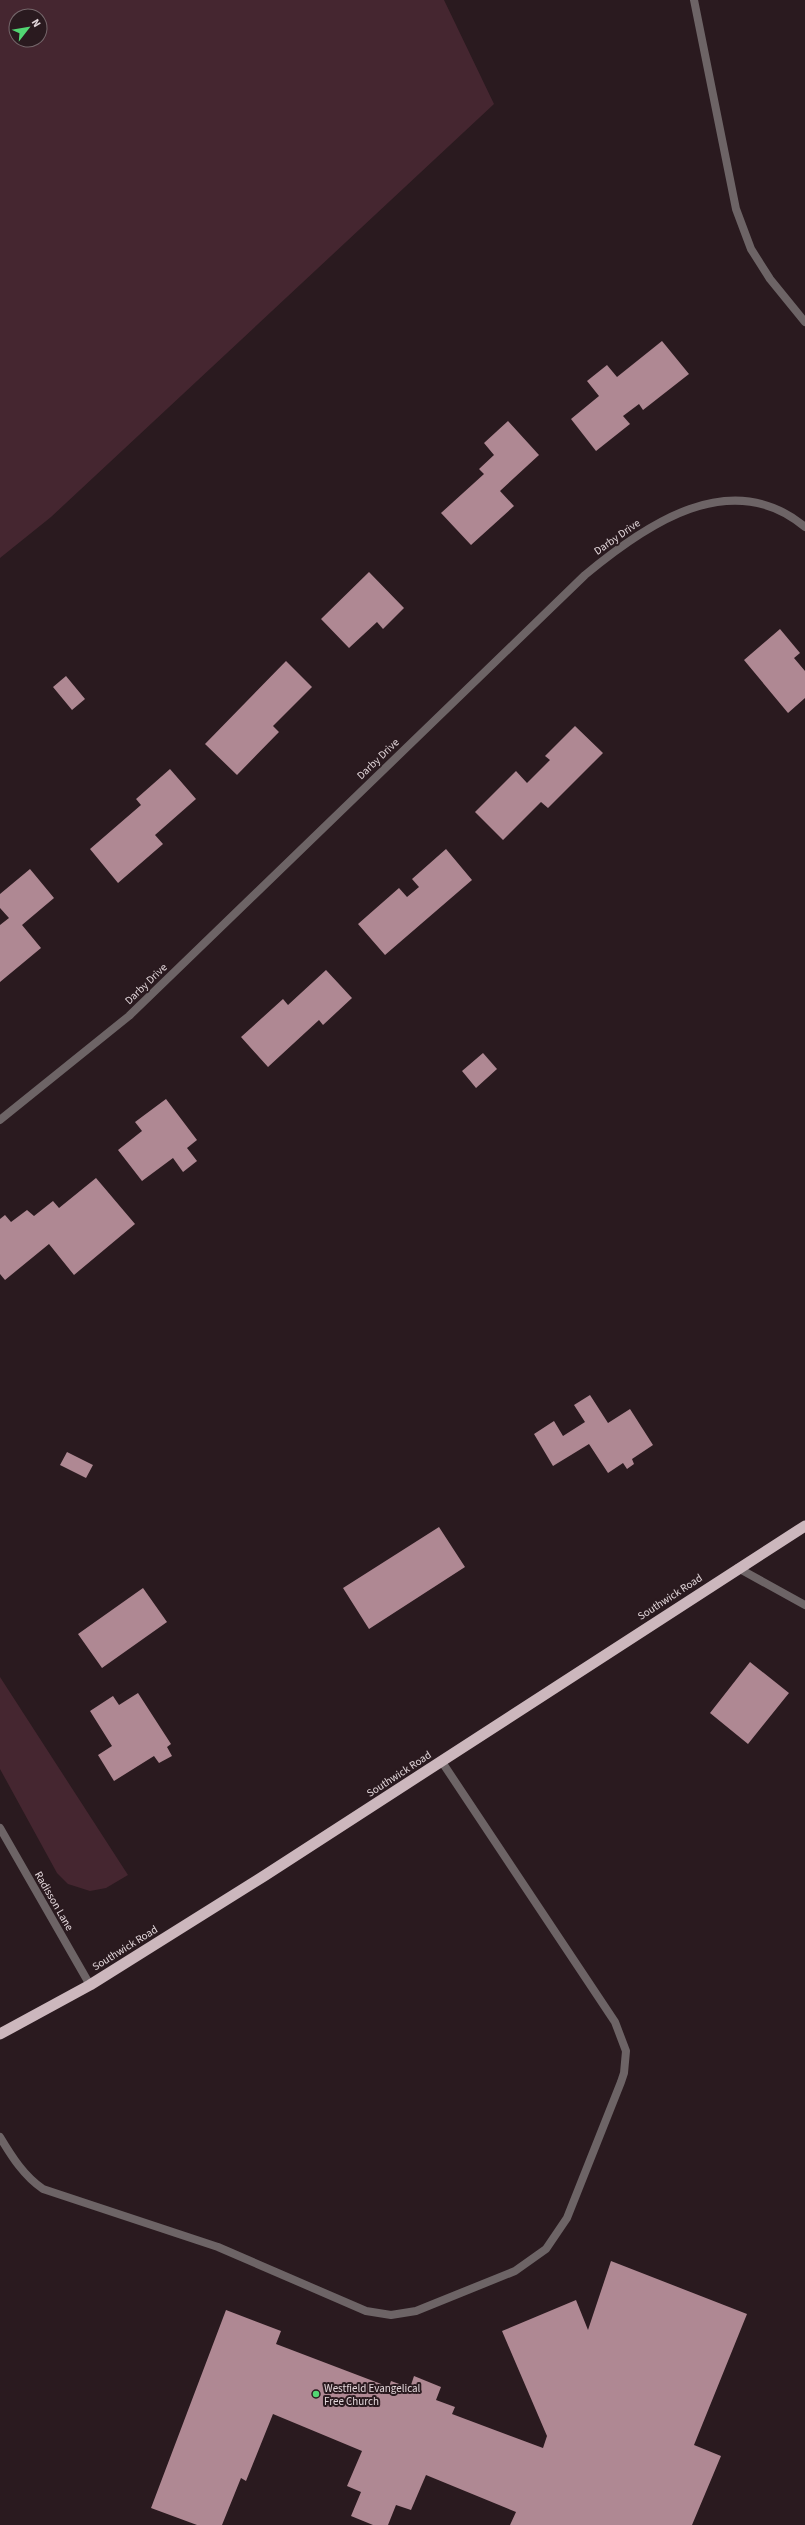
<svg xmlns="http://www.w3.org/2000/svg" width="805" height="2525" font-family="'Source Sans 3',sans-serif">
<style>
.green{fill:#452630;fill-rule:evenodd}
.building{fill:#af8893}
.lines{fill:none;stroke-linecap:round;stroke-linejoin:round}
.service{stroke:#6d6466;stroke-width:8}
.minor{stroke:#6d6466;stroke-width:8}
.trunk{stroke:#ccb7bd;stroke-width:11}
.poi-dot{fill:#52d673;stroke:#2a1a1f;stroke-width:1.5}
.labels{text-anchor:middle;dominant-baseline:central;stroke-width:4;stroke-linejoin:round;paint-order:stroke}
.street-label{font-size:11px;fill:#e3d7db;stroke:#2a1a1f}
.poi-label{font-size:11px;fill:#e3d7db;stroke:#2a1a1f;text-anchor:start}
</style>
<rect width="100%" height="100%" fill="#2a1a1f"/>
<!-- green -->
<path class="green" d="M0,0h444l50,104 -443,413 -51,41zM16,16h24v24h-24z
M0,1677l128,198 -22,13 -16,3 -22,-7 -11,-11 -57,-104z"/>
<!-- building -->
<path class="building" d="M662,341l27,33 -46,36 -4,-6 -16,12 7,8 -34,27 -25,-32 28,-23 -12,-15 20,-16 10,12z
M508,421l31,34 -39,36 14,15 -43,39 -30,-32 43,-39 -5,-5 15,-14 -10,-12z
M369,572l35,36 -21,21 -6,-7 -28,26 -28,-29z
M780,629l20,24 -6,5 11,13v27l-17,15 -44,-53z
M286,661l26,26 -39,39 6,6 -42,43 -32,-31z
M66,676l19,23 -13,11 -19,-23z
M575,726l28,27 -55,55 -7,-6 -38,38 -28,-28 41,-41 11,12 23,-23 -5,-4z
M170,769l26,30 -41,36 8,9 -45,39 -28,-34 51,-44 -5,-6z
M446,849l26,31 -87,75 -27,-31 41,-36 8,9 12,-10 -7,-8z
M30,869l24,29 -32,27 19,23 -41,34v-57l9,-7 -9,-10v-14z
M326,970l26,28 -29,27 -4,-5 -51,47 -27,-30 42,-38 5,6z
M483,1053l14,16 -21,19 -14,-17z
M166,1099l31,41 -10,8 10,13 -14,11 -10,-14 -31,23 -24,-31 24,-19 -7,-9z
M96,1178l39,46 -61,51 -25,-31 -44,36 -5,-6v-55l5,-4 6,7 16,-12 7,6 19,-15 6,7z
M590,1395l18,28 22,-14 23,36 -21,14 2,5 -7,5 -4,-6 -15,10 -19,-29 -36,22 -19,-32 20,-13 9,15 22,-14 -11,-17z
M67,1452l26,13 -7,13 -26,-13z
M439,1527l26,40 -96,62 -26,-41z
M143,1588l24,34 -65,46 -24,-34z
M750,1662l39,31 -41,51 -38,-31z
M138,1693l33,51 -4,3 5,9 -13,7 -5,-7 -40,25 -16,-26 14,-9 -22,-35 23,-15 6,9z
M611,2261l136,53 -53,131 27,11 -29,69h-182l6,-13 -90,-37 -15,35 -15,-5 -8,20h-15l-22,-9 10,-24 -14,-6 15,-35 -89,-37 -27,67 -5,-3 -19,47h-25l-46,-17 75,-198 55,21 -5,13 113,43 2,-6 19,7 4,-12 27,11 -5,13 19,7 -3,7 91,34 4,-12 -45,-105 74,-31 12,30z"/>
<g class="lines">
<!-- service -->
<path class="service" d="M694,0l42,209 15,40 19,30 35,43
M0,2137c12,20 24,39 43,52l175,58 148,64 25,4 25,-4 99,-40 31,-22 21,-31 54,-136 3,-9 2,-22 -11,-29 -173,-260"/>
<!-- minor -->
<path class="minor" d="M0,1120l129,-104 456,-441c60,-50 146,-110 220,-48
M738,1568l67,37
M0,1828l90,157"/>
<!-- trunk -->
<path class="trunk" d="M0,2034l90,-49 174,-109 541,-350"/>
</g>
<!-- markers -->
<circle class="poi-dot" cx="316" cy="2394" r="4"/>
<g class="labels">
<!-- street labels -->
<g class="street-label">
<text transform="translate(617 537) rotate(-35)">Darby Drive</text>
<text transform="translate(378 759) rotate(-44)">Darby Drive</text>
<text transform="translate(146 984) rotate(-44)">Darby Drive</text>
<text transform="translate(670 1597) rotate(-33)">Southwick Road</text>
<text transform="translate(399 1774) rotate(-33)">Southwick Road</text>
<text transform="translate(54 1901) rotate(60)">Radisson Lane</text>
<text transform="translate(125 1948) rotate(-32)">Southwick Road</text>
</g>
<!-- poi labels -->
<g class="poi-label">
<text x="324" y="2388">Westfield Evangelical<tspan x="324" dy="13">Free Church</tspan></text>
</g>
</g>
<!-- north arrow -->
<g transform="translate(28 28) rotate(59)"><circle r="19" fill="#2a1a1f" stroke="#74666a"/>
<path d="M0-3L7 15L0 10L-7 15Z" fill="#52d673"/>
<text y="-6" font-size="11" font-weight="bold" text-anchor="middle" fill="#e3d7db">N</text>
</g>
</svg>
